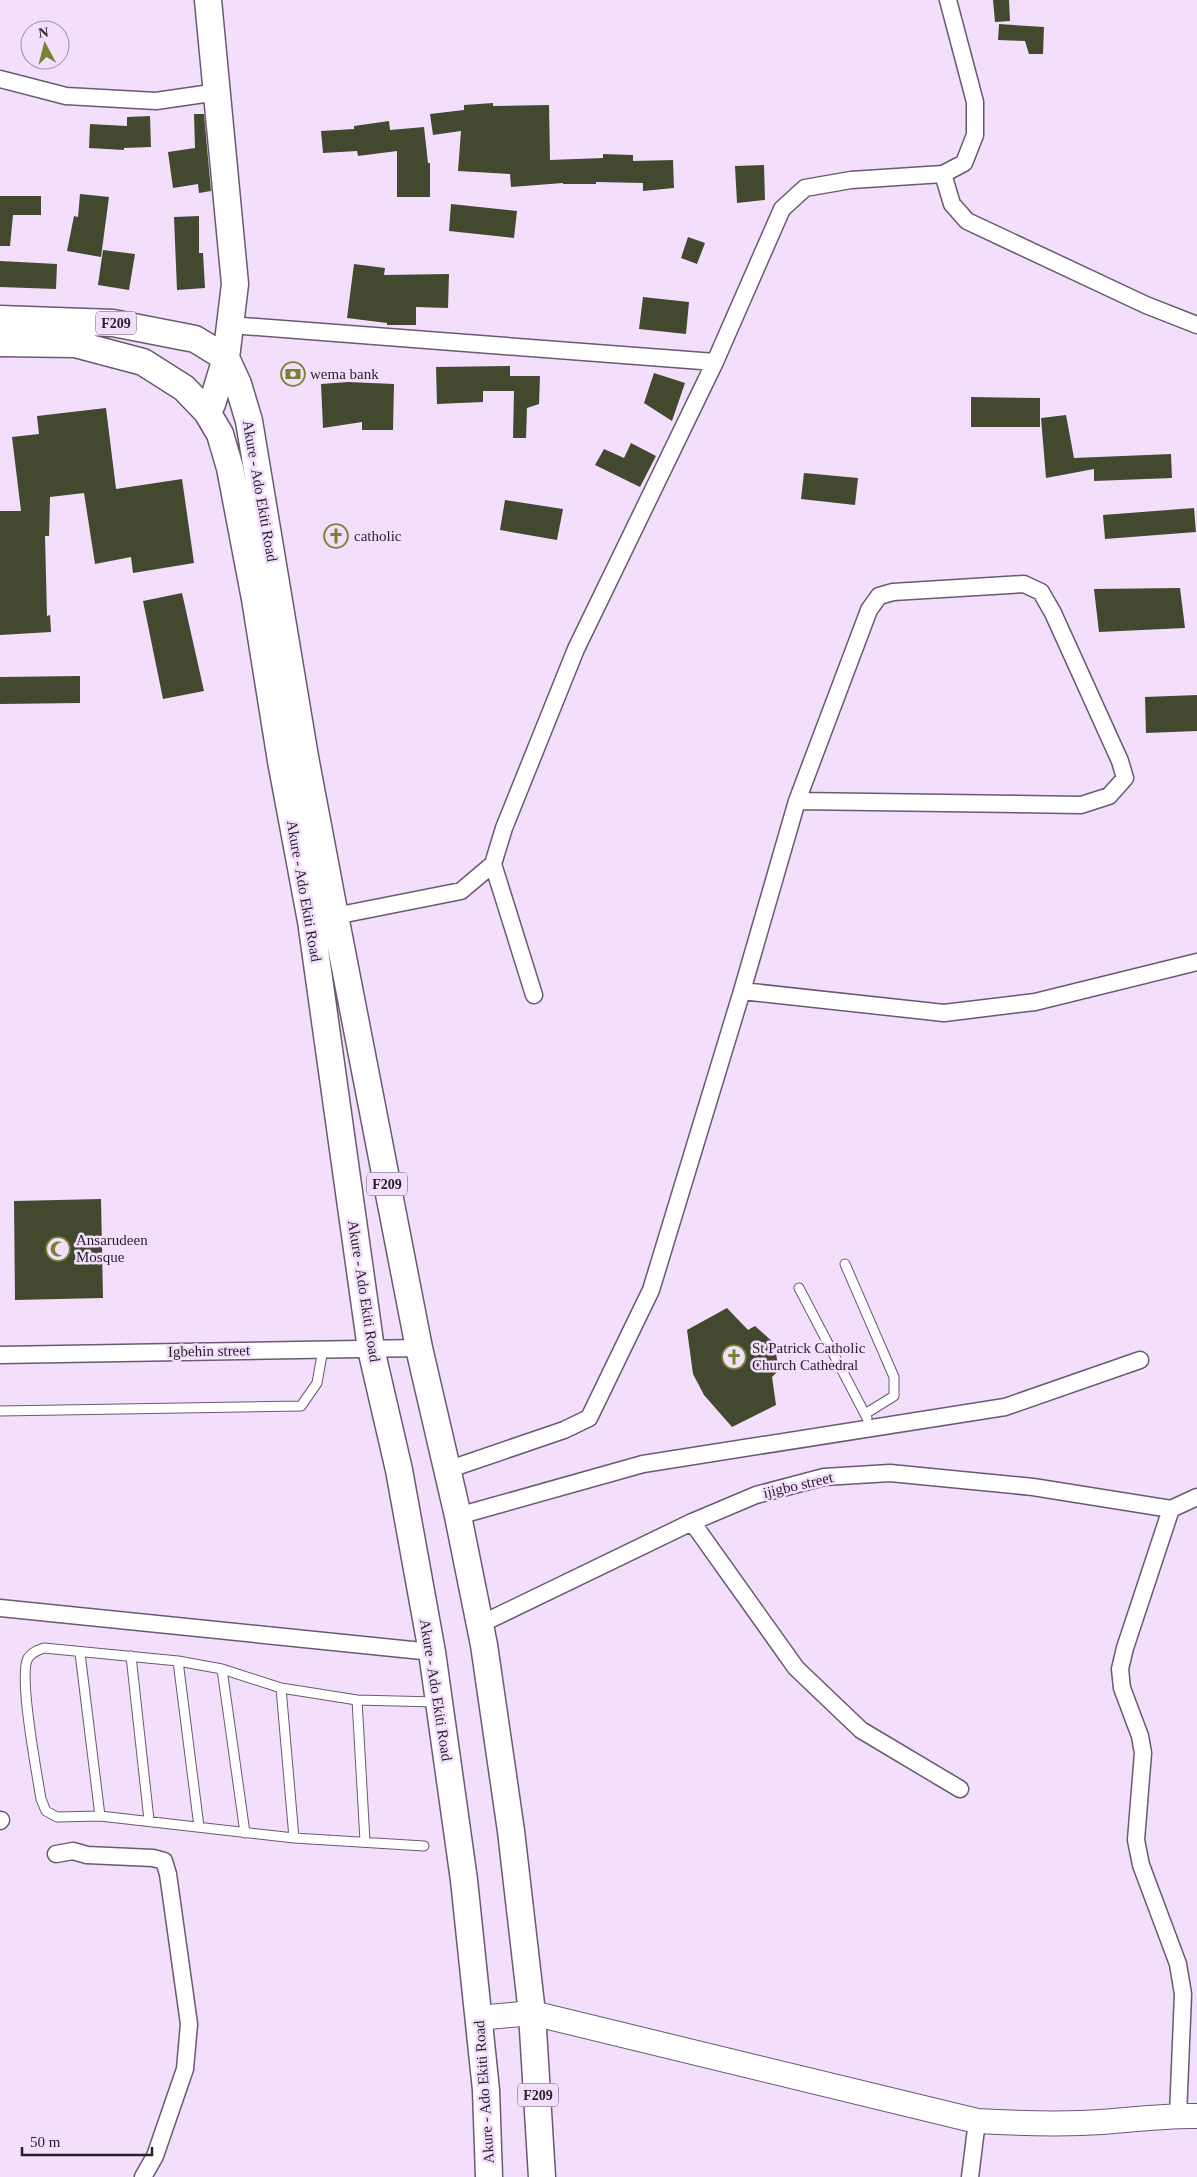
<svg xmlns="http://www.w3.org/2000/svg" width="1197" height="2177" font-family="Georgia,serif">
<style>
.building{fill:#43492e}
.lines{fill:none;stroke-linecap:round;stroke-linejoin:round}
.service-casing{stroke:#6a5971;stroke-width:11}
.minor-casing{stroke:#6a5971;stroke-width:19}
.secondary-casing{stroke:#6a5971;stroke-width:26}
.primary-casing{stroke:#6a5971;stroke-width:29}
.service{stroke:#fff;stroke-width:9}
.minor{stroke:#fff;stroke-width:16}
.secondary{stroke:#fff;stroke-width:24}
.primary{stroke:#fff;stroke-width:26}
.labels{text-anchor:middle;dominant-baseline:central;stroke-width:5;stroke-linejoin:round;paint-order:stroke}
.shield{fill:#f3dffc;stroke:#645968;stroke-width:1}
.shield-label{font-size:14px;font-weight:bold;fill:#261f29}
.poi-label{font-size:15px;fill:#261f29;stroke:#f3dffc;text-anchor:start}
.street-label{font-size:15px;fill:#261f29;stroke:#f3dffc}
</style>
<rect width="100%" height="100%" fill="#f3dffc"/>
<!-- building -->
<path class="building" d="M993,0h16l1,21 -15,1z
M999,24l45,3 -1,27h-14l-4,-13 -27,-1z
M493,103v3l56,-1 1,55 53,-2v-4l30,1v6l40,-1 1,28 -31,3v-8l-47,-1v2h-33v-1l-52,4 -1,-13 -52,-3 3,-40 -28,4 -3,-21 34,-4v-5z
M194,114h10l7,77 -12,2 -1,-9 -25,4 -5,-36 27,-4z
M150,116l1,31 -27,1v2l-35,-2 1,-24 37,2v-9z
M389,121l1,9 34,-3 4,36h2v34h-33v-46l-39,5 -1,-5 -34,2 -2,-22 33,-2v-3z
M764,165l1,35 -28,3 -2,-37z
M80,194l29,3 -8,60 -34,-6 7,-35 4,1z
M0,196h41v19h-28l-3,31h-10z
M451,204l66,7 -3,27 -65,-7z
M199,216v37h4l2,35 -28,2 -3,-73z
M688,237l17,6 -8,21 -16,-6z
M103,250l32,4 -6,36 -31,-5z
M0,261l57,3 -1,25 -56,-2z
M354,264l31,4 -1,7 65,-1 -1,34 -32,-1v18h-29v-2l-40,-5z
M643,297l46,5 -3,32 -47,-5z
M510,366v10h30l-1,28 -12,4 -1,30h-13l1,-47h-31v11l-46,2 -1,-37z
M654,373l31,10 -13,38 -28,-18z
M348,382l46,2 -1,46h-31v-8l-39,6 -2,-44z
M971,397l69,1v29h-69z
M106,408l10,81 66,-10 12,84 -61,10 -2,-16 -36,7 -11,-71 -34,4 -1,39h-4l2,80 3,-1 1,17 -51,3v-124h21l-9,-74 27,-3 -2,-18z
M1066,415l8,43 97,-4 1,24 -78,3v-12l-48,9 -5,-60z
M631,443l25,13 -16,31 -45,-22 9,-16 20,9z
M804,473l54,5 -3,27 -54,-6z
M505,500l58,9 -6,31 -57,-10z
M1194,508l2,24 -91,7 -2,-24z
M1180,588l5,40 -86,4 -5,-43z
M182,593l22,98 -41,8 -20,-98z
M80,676v27l-80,1v-27z
M1197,695v36l-51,2 -1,-36z
M101,1199l2,99 -88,2 -1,-99z
M727,1308l21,22 7,-4 19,17 5,27 -7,7 4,28 -44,22 -28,-32 -11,-21 -6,-44z"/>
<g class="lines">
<!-- service casing -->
<g class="service-casing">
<path id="service" d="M845,1264l49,113v19l-29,18
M799,1288l68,130
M0,1411l301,-5 16,-23 6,-34
M80,1653l20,163
M131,1656l18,164
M178,1661l21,166
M222,1669l23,164
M281,1688l13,150
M357,1700l8,141
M424,1846l-130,-8 -194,-22 -43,1 -11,-6 -5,-12c-4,-25 -23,-124 -13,-141 4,-6 10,-8 16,-10l134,13 44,8 59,19 76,12 79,2"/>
</g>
<!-- minor casing -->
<g class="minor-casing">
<path id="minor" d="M0,79l66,17 90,5 62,-9
M943,174l9,30 15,17 179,84 51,20
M230,325l485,37 67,-153 23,-21 46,-8 92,-6 21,-11 11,-28v-33l-27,-102
M493,864l41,131
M335,916l126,-25 32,-27 11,-36 72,-179 139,-287
M742,991l202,22 91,-11 162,-40
M0,1355l419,-7
M447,1470l117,-40 25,-12 62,-128 91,-299 55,-190 72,-191 10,-14 14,-4 131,-8 17,8 12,21 67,148 5,17 -16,18 -28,9 -284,-4
M458,1516l185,-52 362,-57 135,-47
M692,1522l104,146 65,62 99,59
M0,1608l432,44
M481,1624l211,-102 64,-27 68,-18 66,-4 143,14 138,22
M0,1821l1,-1
M56,1854l17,-3 14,4 66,3 11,3 4,13 21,150 -4,45 -30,87 -12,21
M1178,2116l5,-122 -5,-30 -37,-99 -5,-25 7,-87 -3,-17 -18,-48 -2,-19 5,-21 46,-139 26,-12
M970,2177l7,-56"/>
</g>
<!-- secondary casing -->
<g class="secondary-casing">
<path id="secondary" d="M478,2018l54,-5 445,108c35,2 70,3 105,2 38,-1 76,-8 115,-7"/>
</g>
<!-- primary casing -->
<g class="primary-casing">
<path id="primary" d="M0,319l113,4 82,16 31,19
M0,343l75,1 68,18 41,26 23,24 13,22 10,34 25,131 26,162 30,160 60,428 28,121 33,182 32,228 22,210 3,87
M226,358l12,26 11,37 56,336 30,159 84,432 39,168 26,129 27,186 21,182 10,164
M207,412l5,-8 14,-46 9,-74 -27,-284"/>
</g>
<!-- service -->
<use href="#service" class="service"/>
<!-- minor -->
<use href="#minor" class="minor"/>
<!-- secondary -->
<use href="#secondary" class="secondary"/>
<!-- primary -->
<use href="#primary" class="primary"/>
</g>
<!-- icons -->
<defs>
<g id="bank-ring" transform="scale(1.25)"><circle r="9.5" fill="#f3dffc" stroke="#768432" stroke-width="1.5"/><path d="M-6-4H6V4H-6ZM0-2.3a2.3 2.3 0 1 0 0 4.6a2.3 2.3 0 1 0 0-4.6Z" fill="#768432"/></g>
<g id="church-ring" transform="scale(1.25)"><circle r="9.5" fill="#f3dffc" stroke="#768432" stroke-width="1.5"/><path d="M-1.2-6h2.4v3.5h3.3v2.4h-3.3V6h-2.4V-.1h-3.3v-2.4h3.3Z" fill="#768432"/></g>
<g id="mosque-ring" transform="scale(1.25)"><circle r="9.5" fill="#f3dffc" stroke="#768432" stroke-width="1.5"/><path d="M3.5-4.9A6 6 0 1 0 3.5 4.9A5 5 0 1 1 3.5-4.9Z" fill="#768432"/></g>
</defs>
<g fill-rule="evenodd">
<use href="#bank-ring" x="293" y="374"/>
<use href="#church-ring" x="336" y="536"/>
<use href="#mosque-ring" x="58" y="1249"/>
<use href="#church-ring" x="734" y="1357"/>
</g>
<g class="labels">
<!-- shield labels -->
<g class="shield">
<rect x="96" y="311.5" width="40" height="23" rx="4"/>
<rect x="367" y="1172.5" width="40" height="23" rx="4"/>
<rect x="518" y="2083.5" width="40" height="23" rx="4"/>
</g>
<g class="shield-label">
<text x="116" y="323">F209</text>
<text x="387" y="1184">F209</text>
<text x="538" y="2095">F209</text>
</g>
<!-- poi labels -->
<g class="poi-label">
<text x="310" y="374">wema bank</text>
<text x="354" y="536">catholic</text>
<text x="76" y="1240">Ansarudeen<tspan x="76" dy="17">Mosque</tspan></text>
<text x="752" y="1348">St Patrick Catholic<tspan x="752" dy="17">Church Cathedral</tspan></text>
</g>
<!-- street labels -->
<g class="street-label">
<text transform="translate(260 491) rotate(80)">Akure - Ado Ekiti Road</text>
<text transform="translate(304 891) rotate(80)">Akure - Ado Ekiti Road</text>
<text transform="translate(364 1291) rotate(81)">Akure - Ado Ekiti Road</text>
<text transform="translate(209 1351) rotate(-1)">Igbehin street</text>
<text transform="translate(798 1485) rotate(-13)">ijigbo street</text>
<text transform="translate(436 1690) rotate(81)">Akure - Ado Ekiti Road</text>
<text transform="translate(484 2092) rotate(-94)">Akure - Ado Ekiti Road</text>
</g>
</g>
<!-- north arrow -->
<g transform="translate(45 45) rotate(353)"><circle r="24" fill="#f3dffc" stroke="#a192a8"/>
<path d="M0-4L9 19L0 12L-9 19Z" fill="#768432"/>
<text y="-8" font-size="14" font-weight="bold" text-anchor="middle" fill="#261f29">N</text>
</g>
<!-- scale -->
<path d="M22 2147v8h130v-8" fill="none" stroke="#261f29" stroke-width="2.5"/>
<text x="30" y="2147" font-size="15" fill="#261f29" stroke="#f3dffc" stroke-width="4" paint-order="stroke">50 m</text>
</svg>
